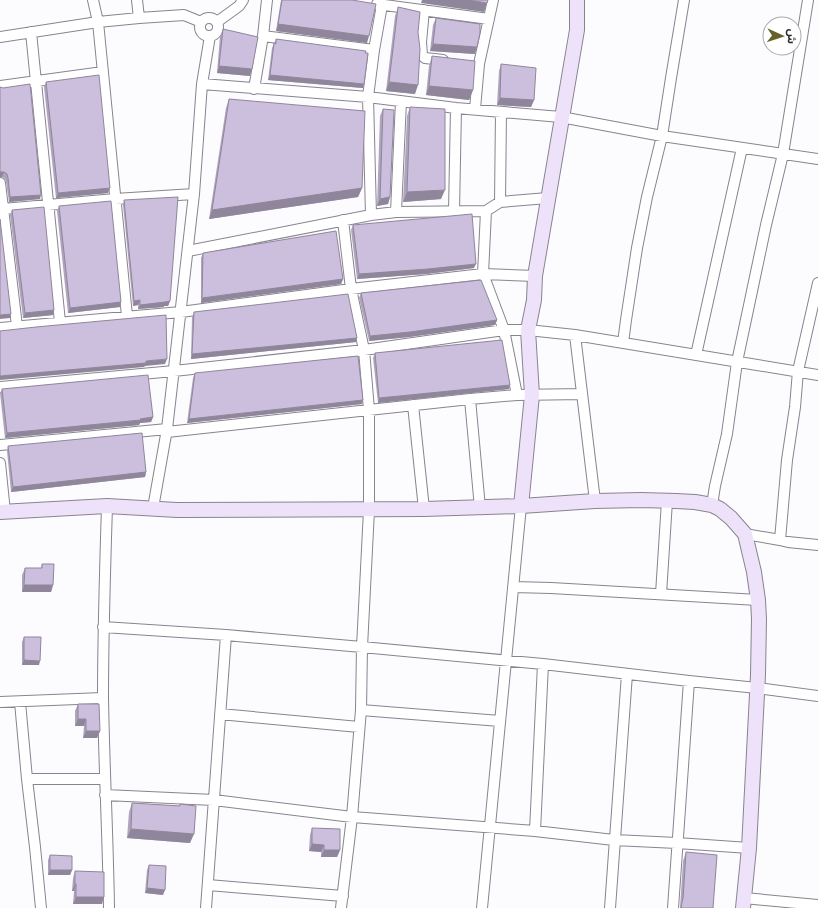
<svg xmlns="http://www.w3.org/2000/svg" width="818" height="908" font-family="'Noto Sans','Noto Sans Arabic',sans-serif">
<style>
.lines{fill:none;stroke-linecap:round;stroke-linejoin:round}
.street-casing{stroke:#88848e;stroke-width:12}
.secondary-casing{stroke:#88848e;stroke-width:16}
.street{stroke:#fff;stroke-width:10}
.secondary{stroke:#ede2fa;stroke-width:14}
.wall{fill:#afa4be}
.shaded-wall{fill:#8f869b}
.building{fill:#ccbfdd;stroke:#8f869b}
</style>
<rect width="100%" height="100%" fill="#fcfbfd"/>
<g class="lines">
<!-- street casing -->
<g class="street-casing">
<path id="street" d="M93,0l5,22 29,294
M137,0l2,18
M267,0l-4,36 111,14
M377,4l112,15
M424,10l-3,32 1,13 3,3 18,2
M200 27a9 9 0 1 1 18 0a9 9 0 1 1-18 0Z
M217,22l22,-16 4,-6
M31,32l29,290
M0,37l98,-15 41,-4 45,-3 17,7
M202,84l166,13 88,11 105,9 101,19 156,23
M0,86l103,-14
M254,89l9,-53
M475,109l4,-45 14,-64
M0,183l17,143
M500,202l1,-90
M3,209l112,-10 79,-5
M454,211l2,-103
M486,211l-3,63 21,56 13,65
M396,212l5,-111
M371,215l-3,-118 6,-47 8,-45
M188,251l183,-36 25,-3 90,-1 14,-9 48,-4
M0,328l181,-16 170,-23 132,-15 52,2
M575,335l20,166
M623,343l3,-23 11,-72 10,-51 15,-61 9,-58 13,-78
M696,355l46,-207
M0,387l174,-16 190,-21 140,-20h24l47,5 243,40
M470,399l10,109
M413,405l11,104
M167,432l303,-33 47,-4 65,-1
M0,445l167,-16
M0,463l5,49
M712,505l3,-19 12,-52 10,-72 29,-137 17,-71 25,-154
M107,506c-2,63 -4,127 -4,190 1,71 5,141 6,212
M153,508l14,-79 27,-235 8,-110 8,-48
M745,534l35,6 8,2 30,3
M780,540l7,-80 8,-53 3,-36 20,-88
M513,587l38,1 207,12
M661,594l6,-93
M103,627l123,8 136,12 181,17 146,17 68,7 61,8
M0,702l103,-4
M20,702l7,77 8,68 6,61
M361,710l139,11
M220,714l139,13
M27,779h78
M105,795l109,5 138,17 183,14 79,9 63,3 72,5
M535,831l8,-167
M208,885l135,11
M744,898l74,7
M206,908l20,-273
M341,908l11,-91 9,-107 1,-63 7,-137v-100l-5,-60 -13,-61 -8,-69
M482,908l39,-402
M610,908l17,-234
M673,908l16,-227"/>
</g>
<!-- secondary casing -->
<g class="secondary-casing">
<path id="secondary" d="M521,506l11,-111 -4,-65 6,-30 1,-24 42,-246v-30
M0,512l107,-6 70,4 247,-1 97,-3 74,-5 46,-1 35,1 19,1 17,3 8,4 11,9 14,16 9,38 4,28 1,19 -1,56 -9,173 -6,60"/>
</g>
<!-- street -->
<use href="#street" class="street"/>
<!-- secondary -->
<use href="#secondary" class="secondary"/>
</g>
<!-- wall -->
<path class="wall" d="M281,0h71l15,43 -91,-12z
M398,7l20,25 -3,62 -29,-3 9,-75z
M436,18l39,36 -45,-3 3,-26z
M223,29l27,47 -33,-3 3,-37z
M276,39l87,49 -95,-8 4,-32z
M432,56l41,34 -4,10 -43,-5 3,-29z
M501,64l33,36 -3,7 -34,-2 2,-34z
M46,82l62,111 -52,5 -12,-111z
M0,87l40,112 -31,3 -3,-20 -1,-3 -3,-2h-2z
M229,99l133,89 -4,9 -149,22 17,-111z
M410,107l31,92 -38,3 4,-86z
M383,109l7,88 -2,7 -11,2 3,-90z
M124,200l46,101 -2,5h-4v1l-26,2v-4l-5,1 -10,-101z
M59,206l62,96 -1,5 -52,6 -11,-102z
M12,210l41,105 -30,3 -13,-103z
M353,225l121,43 -48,6 -69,5 -6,-49z
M203,253l140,26 -2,5 -140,19v-45z
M361,293l136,27 -2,5 -86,12 -40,4 -10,-43z
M194,312l163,26 -1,4 -165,17 1,-42z
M375,353l134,36 -131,14 -5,-45z
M195,373l168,27 -1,4 -175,19 6,-45z
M2,389l151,28 -2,5 -11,1 -1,2 -134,13 -5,-45z
M8,446l138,26 -1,5 -134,15 -4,-41z
M42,564l11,21 -2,7h-29v-17l3,-7h16z
M24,637l15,28h-17v-23z
M78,704l22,27 -3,7h-14l1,-12h-9v-15z
M132,803l48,3v-2l10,39 -63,-5 2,-26z
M312,828l28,22 -3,7h-16v-5l-12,-1 1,-16z
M686,852l27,56h-33l3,-47z
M50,855l22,15 -2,5h-22v-15z
M149,865l14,30 -18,-2 2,-23z
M75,871l27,33h-29l1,-13h-2l1,-13z"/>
<!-- shaded-wall -->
<path class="shaded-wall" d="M422,0h46l19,3 -3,9 -63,-9z
M278,24l91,12 -2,7 -91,-12z
M433,44l44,3 -2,7 -45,-3z
M219,66l33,3 -2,7 -33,-3z
M270,75l94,9 -1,4 -95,-8z
M389,82l29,3 -3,9 -29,-3z
M429,86l44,4 -4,10 -43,-5z
M500,98l34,2 -3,7 -34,-2z
M0,172h4l-2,5h-2z
M110,188l-2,5 -52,5 2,-5z
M362,188l-4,9 -149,22 3,-9z
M445,190l-4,9 -38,3 4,-10z
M41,195l-1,4 -31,3 1,-5z
M390,197l-2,7 -11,2 3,-7z
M476,264l-2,4 -48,6 -69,5 2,-5z
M343,279l-2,5 -140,19 1,-5z
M140,300l-2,5 -5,1 1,-5z
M170,301l-2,5h-4v1l-26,2 2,-4z
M121,302l-1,5 -52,6 2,-5z
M54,310l-1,5 -30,3 2,-5z
M11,314l-1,4 -10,1v-4z
M497,320l-2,5 -86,12 -40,4 1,-5z
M357,338l-1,4 -165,17 1,-5z
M167,359l-2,5 -20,2 -1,1 -144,13v-4z
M510,385l-1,4 -131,14 1,-5z
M363,400l-1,4 -175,19 2,-4z
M153,417l-2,5 -11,1 -1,2 -134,13 2,-5z
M146,472l-1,5 -134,15 2,-5z
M24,585h29l-2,7h-29z
M24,660l16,1 -1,4h-17z
M78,719h8l-2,7h-9z
M86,731h14l-3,7h-14z
M131,829l63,5 -4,9 -63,-5z
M312,844l12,1 -3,7 -12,-1z
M324,850h16l-3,7h-16z
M50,870h22l-2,5h-22z
M75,884h1l-2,7h-2z
M147,888l18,2 -2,5 -18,-2z
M76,897h28l-2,7h-29z"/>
<!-- building -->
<path class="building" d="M282,0h70l24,4 -7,32 -91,-12z
M468,0h20l-1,3z
M398,7l22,5 -2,20 2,17 -2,36 -29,-3z
M436,18l44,6v9l-3,14 -44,-3z
M223,29l35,8 -6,32 -33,-3z
M276,39l90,12 -1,2h3l-4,31 -94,-9 4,-32 2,1z
M432,56l43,5 -2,29 -44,-4z
M501,64l35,4 -2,32 -34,-2z
M99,75l11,113 -52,5 -12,-111z
M30,84l11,111 -31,2 -2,-19 -1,-4 -3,-2h-4v-85l3,1z
M229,99l136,12 -3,77 -150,22z
M410,107l35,2v81l-38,2z
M383,109l11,1 -4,87 -10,2z
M178,197l-8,104 -5,1 -25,3v-5l-6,1 -10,-101z
M111,201l10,101 -51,6 -11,-102z
M44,207l10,103 -29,3 -13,-103z
M472,214l4,50 -48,5 -69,5 -6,-49z
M0,219l11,95 -11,1z
M336,231l7,48 -141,19 1,-45z
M481,280l16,40 -87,12 -40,4 -9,-43z
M348,294l9,44 -165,16 2,-42 78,-9z
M166,315l1,44 -21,2v2l-146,13v-45l36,-4z
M502,340l8,45 -131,13 -4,-45z
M358,356l5,44 -174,19 6,-46z
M148,375l5,42 -13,2 1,1 -134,13 -5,-44z
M142,433l4,39 -133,15 -5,-41z
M42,564h12l-1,21h-29l1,-17h17z
M24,637h17l-1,24 -16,-1z
M78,704h21l1,27h-14v-12h-8z
M132,803l48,3v-2l16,2 -2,28 -63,-5z
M312,828l28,1v21h-16v-5l-12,-1z
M686,852l31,3 -4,53h-32l1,-6 1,-3z
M50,855l22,1v14h-22z
M149,865l17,1 -1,24 -18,-2z
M75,871l29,1v25h-28v-13h-1z"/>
<!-- north arrow -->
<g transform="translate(782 36) rotate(93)"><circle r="19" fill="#ffffff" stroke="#ababad"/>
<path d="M0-3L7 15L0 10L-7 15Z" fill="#66602d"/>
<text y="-6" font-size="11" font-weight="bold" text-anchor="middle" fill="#2e2c31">ش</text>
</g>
</svg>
